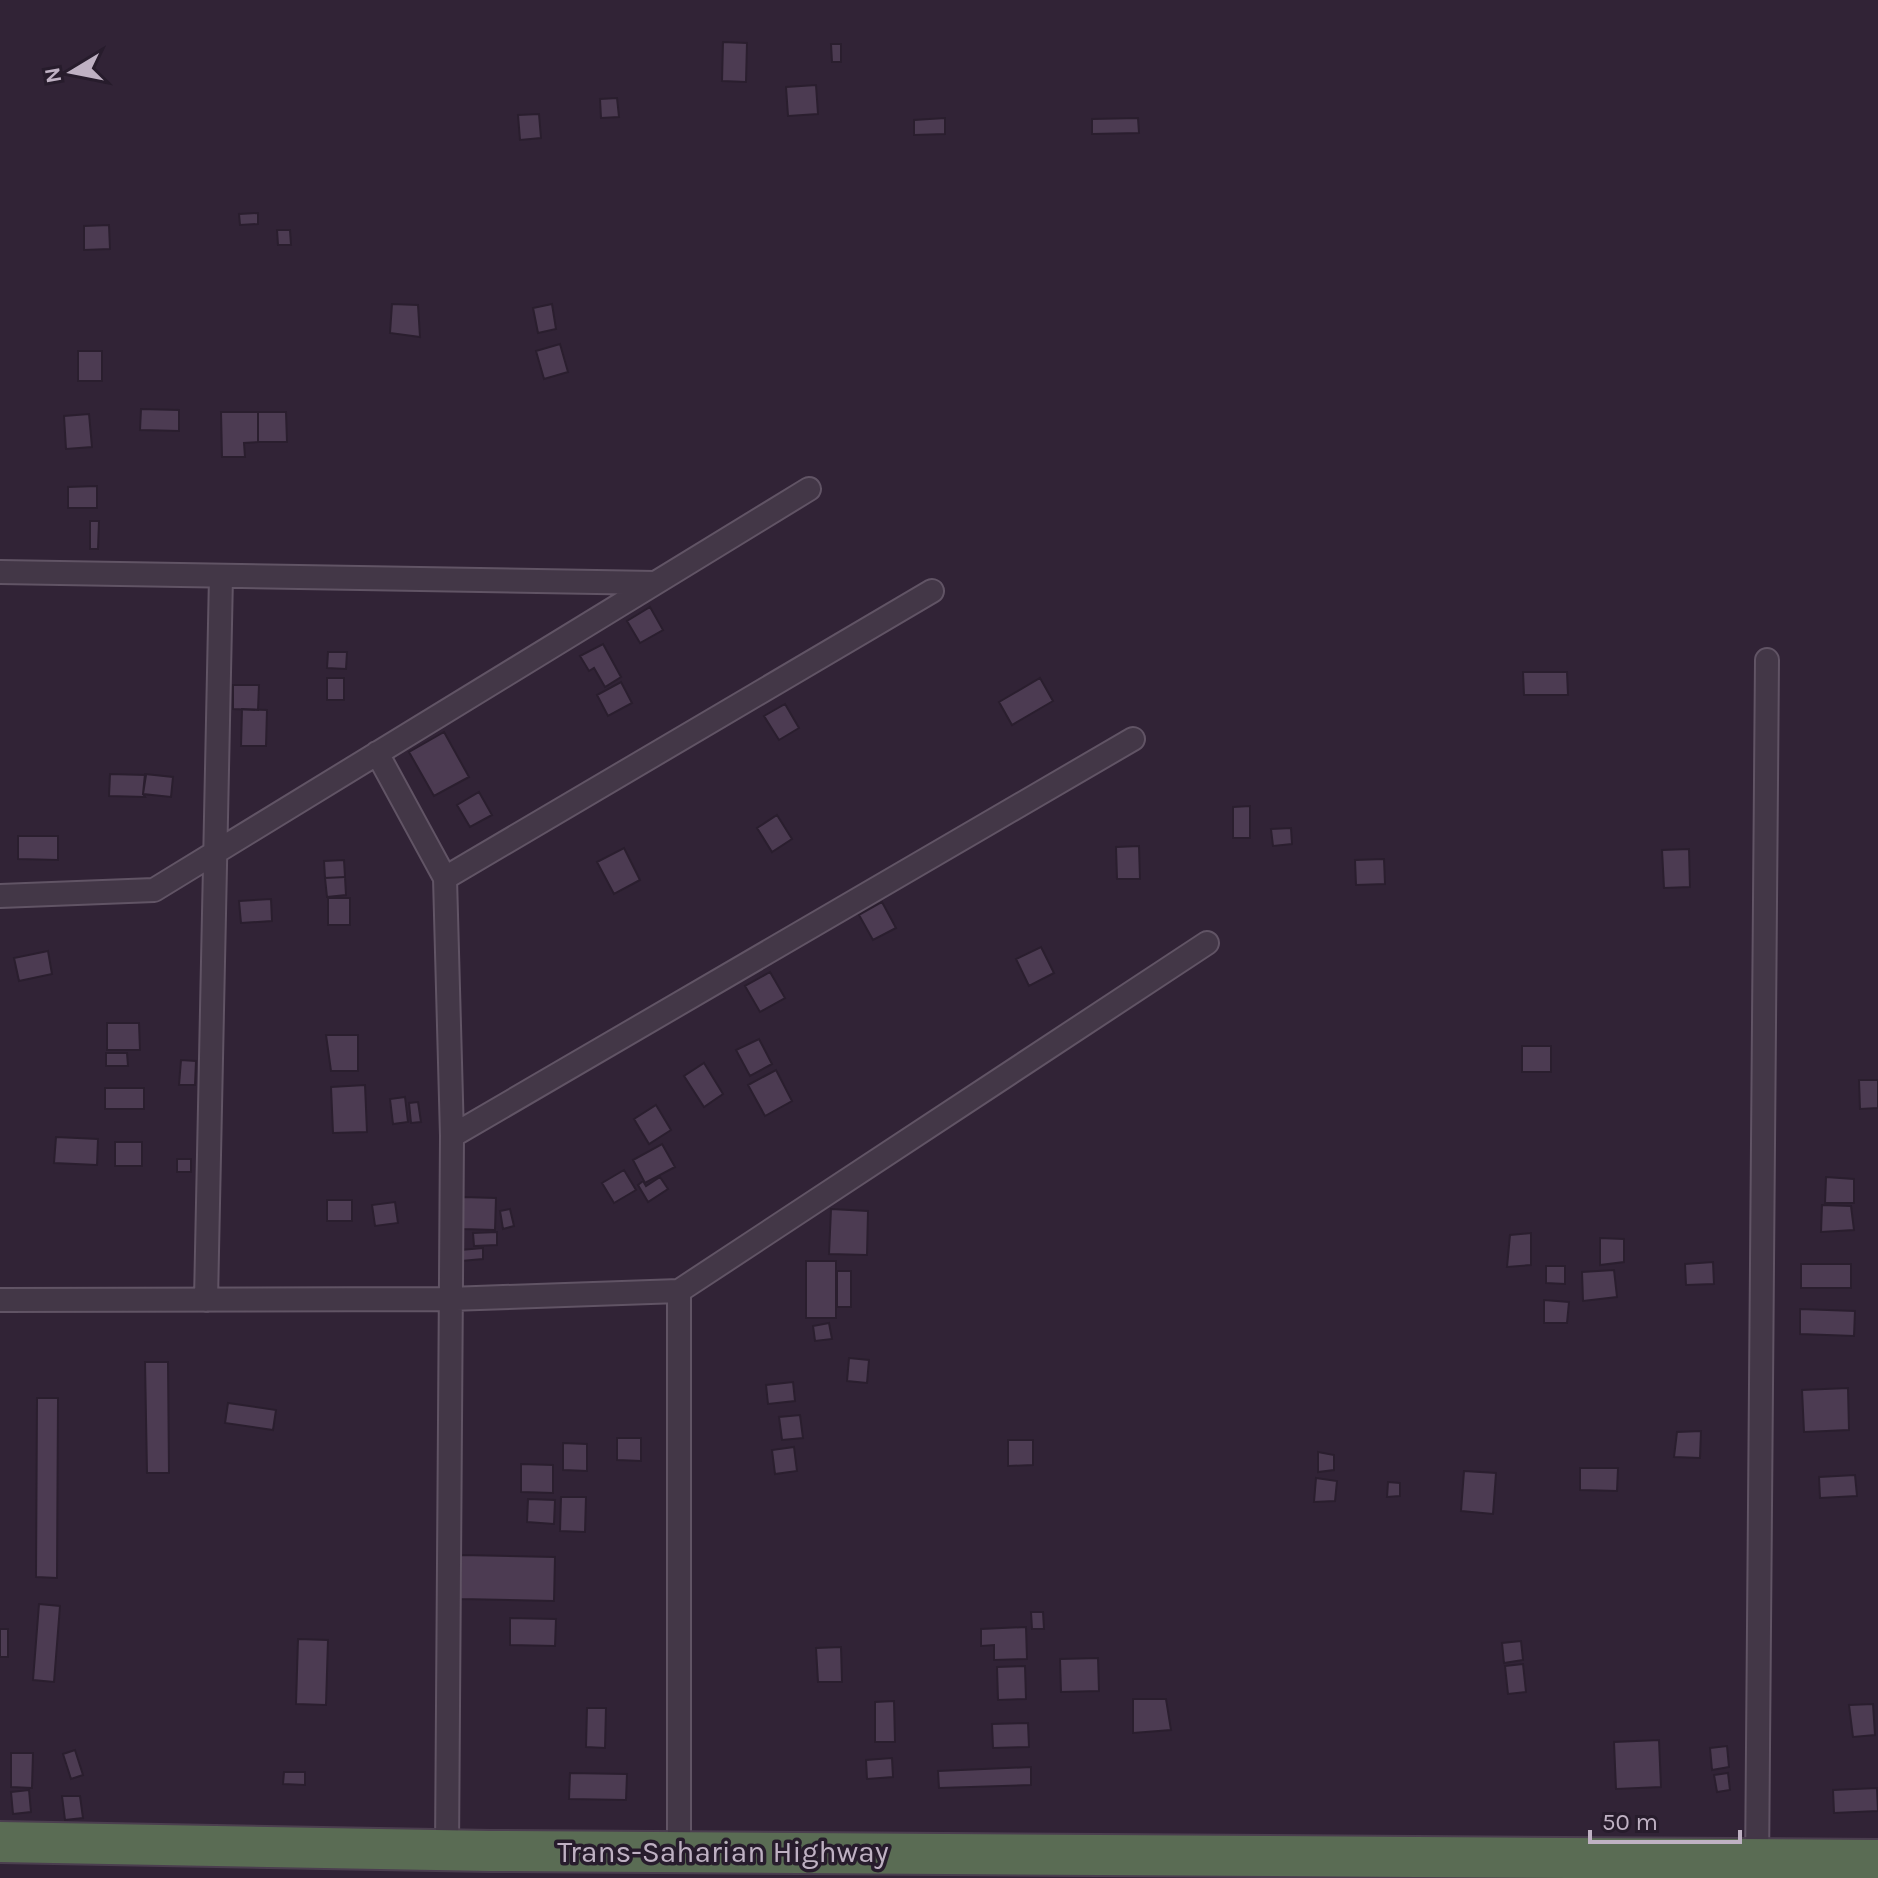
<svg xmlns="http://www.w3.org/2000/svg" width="1878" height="1878" font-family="Karla,sans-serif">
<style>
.building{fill:#4c3b52;stroke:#2a1e2e;stroke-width:2}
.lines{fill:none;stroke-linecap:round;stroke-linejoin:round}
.street-casing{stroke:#615465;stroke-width:26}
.highway-casing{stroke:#4b3e4f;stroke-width:44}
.street{stroke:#433747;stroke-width:22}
.highway{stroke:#5a6c54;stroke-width:40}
.labels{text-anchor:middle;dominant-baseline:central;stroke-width:7;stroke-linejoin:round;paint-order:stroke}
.street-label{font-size:30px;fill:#bfb1c3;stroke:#271c2c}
</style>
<rect width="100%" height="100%" fill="#312336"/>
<!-- building -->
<path class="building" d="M723,42l24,1 -1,39 -24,-1z
M831,44h10v18h-9z
M816,85l2,29 -30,2 -2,-29z
M617,98l2,19 -18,1 -1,-19z
M539,114l2,24 -21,2 -2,-25z
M945,118v16l-31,1v-15z
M1138,118l1,15 -47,1v-15z
M258,213v11l-18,1 -1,-11z
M109,225l1,24 -26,1v-24z
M277,230h13l1,15h-13z
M392,304l26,1 2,32 -30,-4z
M552,304l4,25 -18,4 -5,-25z
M560,344l8,28 -24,7 -8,-28z
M78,351h24v30h-24z
M141,409l38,1v21l-39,-1z
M221,412h37v30l-14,1 1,14h-23z
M258,412h28l1,30h-29z
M89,414l3,33 -26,2 -2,-33z
M97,486v22h-29v-21z
M90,521h9l-1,28h-8z
M650,607l13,23 -23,13 -13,-22z
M603,644l18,33 -16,10 -11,-19 -5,3 -9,-15z
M328,652h19l-1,17 -19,-1z
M1523,672h44l1,23h-44z
M327,678h17v22h-17z
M1040,678l13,23 -41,24 -13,-23z
M621,682l11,21 -24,13 -11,-21z
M233,685h26l-1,25 -25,-1z
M785,704l14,24 -20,12 -15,-24z
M242,709l25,1 -1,36h-25z
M444,732l25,45 -35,19 -25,-44z
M110,774l36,1 -3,19 2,3 -36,-1z
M145,774l28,3 -2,20 -28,-3z
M479,792l13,23 -22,12 -13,-22z
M1250,806v32h-17v-31z
M777,815l15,24 -20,13 -15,-24z
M1291,828l1,16 -19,2 -2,-17z
M18,836h40v24l-40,-1z
M1139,846l1,33h-23l-1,-32z
M624,848l16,32 -26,14 -17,-32z
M1689,849l1,38 -26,1 -2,-38z
M1384,859l1,25 -29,1 -1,-25z
M344,860l1,17 -20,1 -1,-17z
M345,877l1,18 -19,2 -2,-19z
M328,898h22v27h-22z
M271,899l1,22 -31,2 -2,-22z
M882,902l14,26 -23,12 -14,-25z
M1041,947l13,26 -25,13 -13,-27z
M48,951l4,23 -33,7 -5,-23z
M770,972l15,26 -25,14 -15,-26z
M107,1023h32l1,27h-33z
M326,1035h32v36h-27z
M759,1039l13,25 -22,12 -14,-26z
M1522,1046h29v26h-29z
M106,1053h21l1,13h-22z
M181,1060l15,1 -1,24h-16z
M704,1063l19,31 -19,13 -20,-31z
M776,1070l16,31 -27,15 -17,-31z
M1859,1080h19v28l-18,1z
M365,1085l2,47 -34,1 -2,-46z
M105,1088h39v21h-39z
M405,1097l3,25 -15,2 -3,-25z
M418,1102l3,20 -10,1 -2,-20z
M656,1105l15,25 -22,14 -15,-25z
M56,1137l42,2 -1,26 -43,-2z
M115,1142h27v24h-27z
M662,1144l13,23 -30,16 -12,-23z
M177,1159h14v13h-14z
M624,1170l12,20 -22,13 -12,-20z
M660,1177l8,12 -20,13 -10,-17 5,-4 3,5z
M1826,1177l28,2v24h-29z
M463,1197l33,1 -1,32 -32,-1z
M327,1200h25v21h-25z
M395,1202l3,21 -23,3 -3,-21z
M1822,1205l29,1 3,24 -33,2z
M510,1209l4,17 -11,3 -3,-18z
M831,1209l37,2 -1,44 -38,-1z
M497,1232v13l-23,1 -1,-13z
M1531,1233v32l-24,2 3,-32z
M1600,1238l24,1v23l-24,3z
M483,1248v11l-22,2 -1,-11z
M806,1261h30v57h-30z
M1713,1262l1,22 -28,1 -1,-21z
M1801,1264h50v24h-50z
M1546,1266h19v18l-19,-1z
M1614,1270l3,27 -34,4 -1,-29z
M837,1271h14v36h-14z
M1544,1300l25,2 -2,21h-23z
M1800,1309l55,2 -1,25 -54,-2z
M829,1323l3,16 -17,2 -2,-15z
M849,1358l20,2 -2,23 -20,-2z
M145,1362h23l1,111h-22z
M793,1382l2,19 -27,3 -2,-19z
M1848,1388l1,42 -45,2 -2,-42z
M37,1398h21l-1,180 -21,-1z
M228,1403l48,7 -3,20 -48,-7z
M800,1415l3,23 -21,2 -3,-23z
M1701,1431l-1,27 -26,-1 3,-25z
M617,1438h24v23l-24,-1z
M1008,1440h25v25l-25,1z
M563,1443l24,1v27l-24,-1z
M794,1447l3,24 -22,3 -3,-24z
M1318,1452l16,3v15l-16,2z
M521,1464l32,1v28l-32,-1z
M1580,1468h38l-1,23 -37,-1z
M1464,1471l32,2 -3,41 -32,-3z
M1855,1475l2,21 -37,2 -1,-21z
M1316,1478l21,3 -2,20 -21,1z
M1388,1482l12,1v13l-13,1z
M561,1497h25l-1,35 -25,-1z
M528,1499l27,1 -1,24 -27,-2z
M461,1555l94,2 -1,44 -94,-2z
M39,1604l21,2 -6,76 -21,-2z
M1031,1612h12l1,17h-12z
M510,1618l46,1 -1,27 -45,-1z
M1026,1627l1,32 -33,1v-15l-13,1v-17z
M0,1629h8v28h-8z
M298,1639l30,1 -2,65 -30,-1z
M1521,1641l2,19 -19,3 -2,-20z
M841,1647l1,35h-24l-2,-34z
M1098,1658l1,33 -38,1 -1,-33z
M1523,1664l3,28 -18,2 -3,-28z
M1025,1666l1,33 -28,1 -1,-33z
M1133,1699h33l5,31 -38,3z
M894,1701l1,41h-20v-40z
M1873,1704l2,31 -22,2 -4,-32z
M587,1708h19l-1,40 -19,-1z
M1028,1723l1,24 -36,1 -1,-24z
M1659,1740l2,47 -45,2 -2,-47z
M1727,1746l2,21 -17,3 -2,-22z
M75,1750l8,25 -12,4 -8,-25z
M11,1753h22l-1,35 -21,-1z
M892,1758l1,19 -26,2 -1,-19z
M1031,1767v18l-92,3 -1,-17z
M284,1772h21v13l-22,-1z
M570,1773l57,1 -1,26 -57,-1z
M1728,1773l2,17 -13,2 -3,-17z
M1877,1788l1,23 -44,2 -1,-23z
M29,1790l2,22 -18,2 -2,-22z
M62,1796h18l3,22 -18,2z"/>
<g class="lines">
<!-- street casing -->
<g class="street-casing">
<path id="street" d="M0,572l655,11
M377,753l68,125 7,258
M445,878l487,-287
M0,896l154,-6 655,-401
M0,1300l449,-1 230,-8 528,-348
M206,1300l15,-724
M447,1849l5,-713 681,-397
M679,1852v-561
M1757,1869l10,-1209"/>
</g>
<!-- highway casing -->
<g class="highway-casing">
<path id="highway" d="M0,1842l491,9 1387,9"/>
</g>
<!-- street -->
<use href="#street" class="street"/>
<!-- highway -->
<use href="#highway" class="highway"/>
</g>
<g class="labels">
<!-- street labels -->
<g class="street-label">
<text x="723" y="1852">Trans-Saharian Highway</text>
</g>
</g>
<!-- north arrow -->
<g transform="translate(72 72) rotate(260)" stroke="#271c2c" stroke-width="6" paint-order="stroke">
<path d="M0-6L14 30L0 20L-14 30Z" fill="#bfb1c3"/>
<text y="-12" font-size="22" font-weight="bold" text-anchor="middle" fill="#bfb1c3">N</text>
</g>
<!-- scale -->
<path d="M1590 1830v12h150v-12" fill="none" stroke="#bfb1c3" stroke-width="4"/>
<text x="1602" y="1830" font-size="24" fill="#bfb1c3" stroke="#271c2c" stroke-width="6" paint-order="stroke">50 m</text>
</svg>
